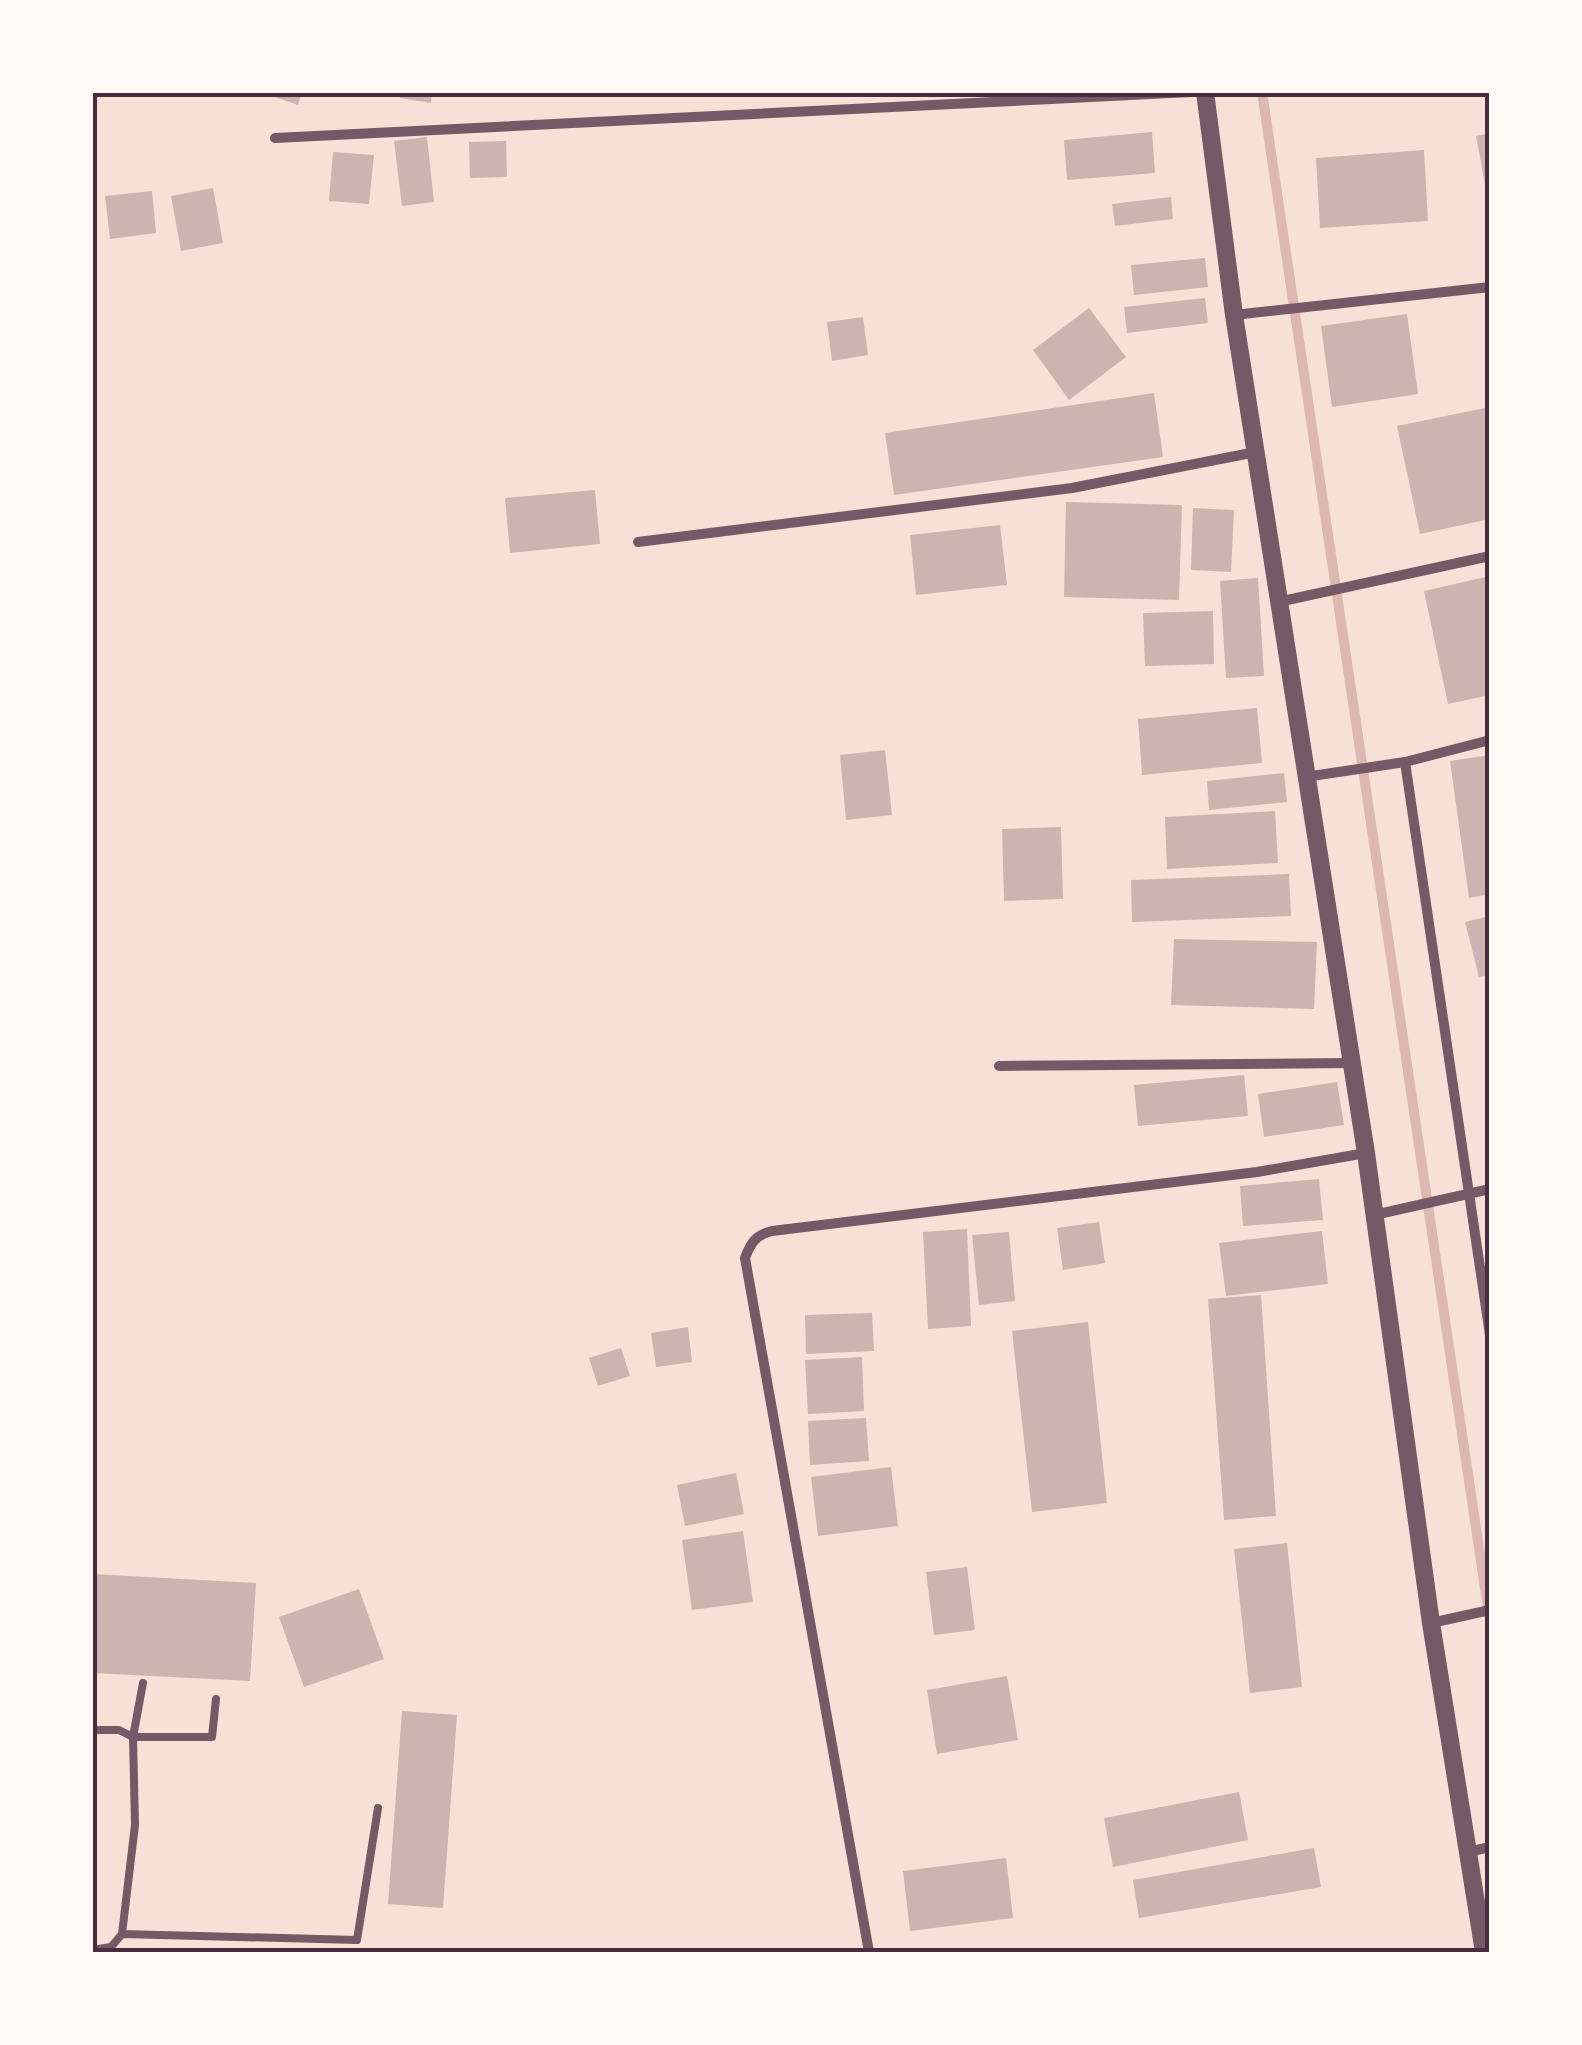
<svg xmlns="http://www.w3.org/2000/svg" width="1582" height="2045" font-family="'Times New Roman',serif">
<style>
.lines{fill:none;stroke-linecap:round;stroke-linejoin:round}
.stream{stroke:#dcb8b0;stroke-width:10}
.building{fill:#ccb4b1}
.service{stroke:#755966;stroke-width:8}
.minor{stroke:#755966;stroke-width:10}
.tertiary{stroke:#755966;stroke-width:18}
.neatline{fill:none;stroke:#4a2c40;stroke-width:4}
</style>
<rect width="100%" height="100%" fill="#f7e1d7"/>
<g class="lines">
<!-- stream -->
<path class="stream" d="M1262,92l227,1523"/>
</g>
<!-- building -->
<path class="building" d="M260,92h42l-4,13z
M400,92h32l-1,11 -31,-5z
M1152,132l3,41 -88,7 -3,-40z
M1490,133v68h-2l-12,-65z
M427,137l7,65 -32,4 -8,-65z
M506,141l1,36 -37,1 -1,-36z
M1424,150l4,71 -108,7 -4,-70z
M333,152l41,3 -5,49 -40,-3z
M213,188l10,55 -42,8 -10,-55z
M152,191l4,42 -46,6 -5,-43z
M1171,197l2,22 -58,7 -3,-22z
M1205,258l3,29 -74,8 -3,-30z
M1205,298l3,25 -81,10 -3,-26z
M1089,308l37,49 -57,43 -36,-50z
M1407,314l11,80 -86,13 -11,-81z
M863,317l5,38 -36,6 -5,-39z
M1154,393l9,64 -269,38 -9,-62z
M1490,407v112l-70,15 -23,-108z
M595,490l5,54 -90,9 -5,-55z
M1066,502l116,3 -3,95 -115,-3z
M1193,508l41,2 -3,62 -40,-2z
M1000,525l7,60 -91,10 -6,-60z
M1490,576v119l-42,9 -24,-113z
M1258,578l6,98 -38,2 -6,-97z
M1213,611l1,53 -69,2 -2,-53z
M1257,708l5,55 -120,12 -4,-56z
M885,750l7,65 -46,5 -6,-65z
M1490,755v139l-21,4 -19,-137z
M1284,773l3,29 -78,8 -2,-29z
M1275,811l3,52 -111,6 -2,-52z
M1061,827l2,72 -59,2 -2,-72z
M1289,874l2,42 -159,6 -1,-42z
M1490,916v59l-11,2 -14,-55z
M1174,939l143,3 -3,67 -143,-4z
M1244,1075l4,41 -110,10 -4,-41z
M1337,1082l7,43 -80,12 -6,-43z
M1319,1179l4,41 -80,6 -3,-40z
M1099,1222l6,41 -42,7 -6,-42z
M967,1229l4,97 -43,3 -5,-97z
M1322,1231l6,53 -102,12 -7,-53z
M1009,1232l6,69 -36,4 -7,-70z
M1261,1295l15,221 -52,4 -16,-221z
M872,1313l2,38 -68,3 -1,-39z
M1088,1322l19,181 -75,9 -20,-181z
M688,1327l4,35 -36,5 -5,-34z
M621,1348l9,28 -32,10 -9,-28z
M862,1357l2,54 -56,3 -3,-54z
M866,1418l3,43 -59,4 -2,-44z
M891,1467l7,59 -80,10 -7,-59z
M736,1473l8,41 -59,12 -8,-41z
M743,1531l10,71 -61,8 -10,-70z
M1287,1543l15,144 -52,6 -16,-144z
M967,1567l8,63 -41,5 -8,-63z
M92,1574l164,9 -6,98 -158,-8z
M359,1589l25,70 -80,28 -25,-70z
M1007,1676l11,64 -81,14 -10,-64z
M402,1711l55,4 -14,193 -55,-4z
M1239,1792l9,48 -135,27 -9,-49z
M1314,1848l7,39 -182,31 -6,-38z
M1006,1858l7,60 -103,13 -7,-60z"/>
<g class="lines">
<!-- service -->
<path class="service" d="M143,1683l-10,54h79l4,-38
M92,1730h27l14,7 2,88 -13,109 -11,13 -19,3
M122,1934l235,6 21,-132"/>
<!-- minor -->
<path class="minor" d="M275,138l916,-46
M1234,315l256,-28
M638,542l434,-54 184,-36
M1278,602l212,-46
M1490,740l-85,22 85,573
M1305,777l100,-15
M999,1066l351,-3
M1374,1215l116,-26
M1431,1623l59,-13
M1468,1852l22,-5
M869,1952l-124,-694c6,-16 11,-23 27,-27l485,-59 109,-19"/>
<!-- tertiary -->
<path class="tertiary" d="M1205,92l29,223 132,838 65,470 53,329"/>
</g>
<!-- border -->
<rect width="1582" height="2045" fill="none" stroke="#fffaf5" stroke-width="190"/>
<rect x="95" y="95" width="1392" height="1855" class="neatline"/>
</svg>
